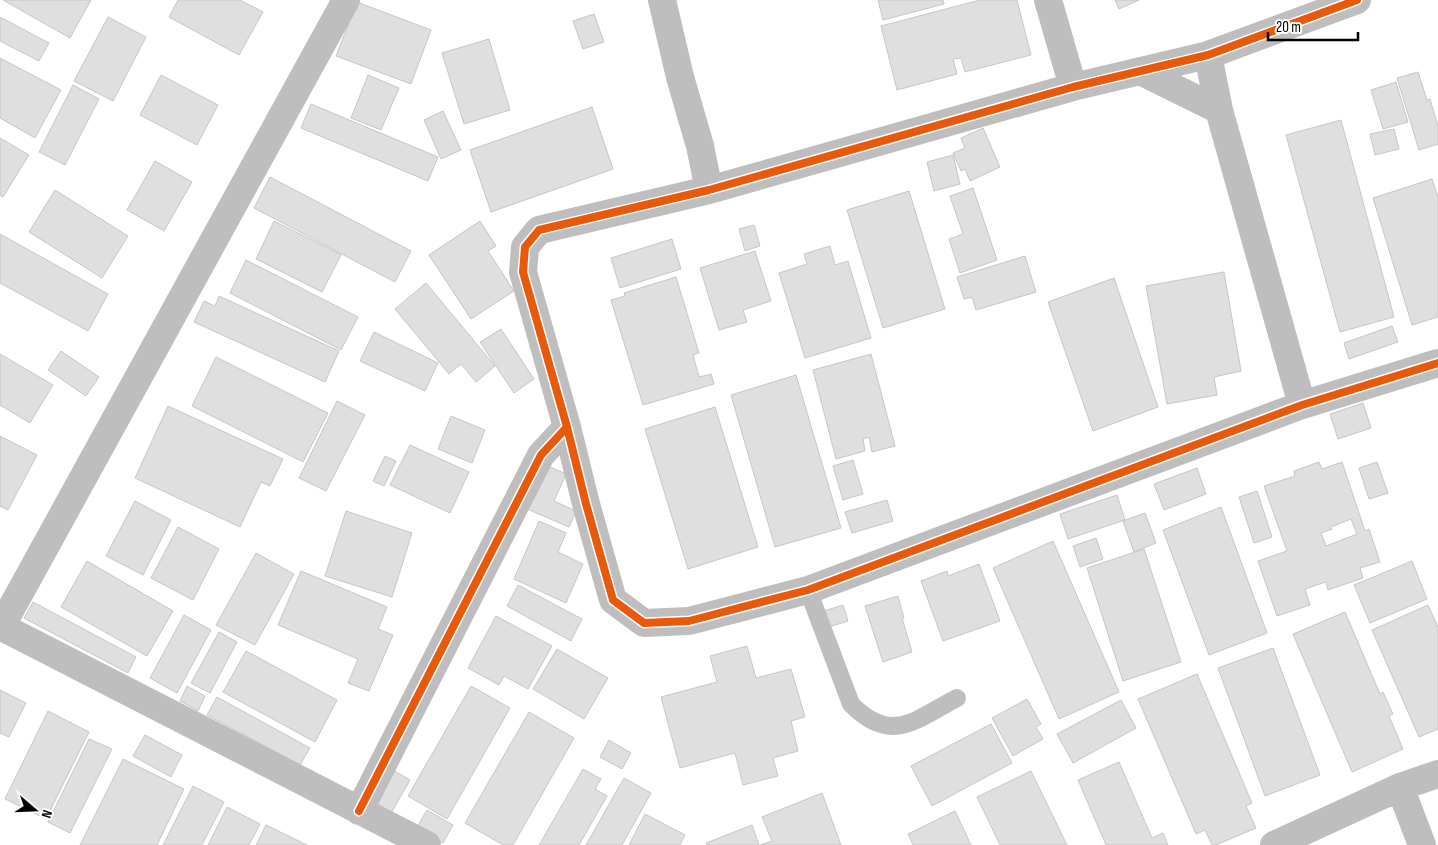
<svg xmlns="http://www.w3.org/2000/svg" width="1438" height="845" font-family="'Sofia Sans Condensed',sans-serif">
<style>
.building{fill:#dfdfdf;stroke:#c6c6c6;fill-rule:evenodd}
.lines{fill:none;stroke-linecap:round;stroke-linejoin:round}
.service{stroke:#bebebe;stroke-width:18}
.minor{stroke:#bebebe;stroke-width:28}
.cycleway-casing{stroke:#fff;stroke-width:11}
.cycleway{stroke:#e8590c;stroke-width:8}
</style>
<rect width="100%" height="100%" fill="#fff"/>
<!-- building -->
<path class="building" d="M3,0h88l-21,38z
M178,0h62l23,12 -24,43 -70,-38z
M878,0h65l1,4 -61,16z
M980,0h37l14,55 -66,17 -4,-14 -8,1 4,15 -60,16 -16,-64z
M1115,0h24l-20,9z
M357,2l74,28 -20,54 -75,-28z
M594,14l10,28 -21,7 -10,-28z
M0,17l49,26 -10,18 -39,-20z
M108,17l38,20 -33,64 -39,-20z
M489,39l21,71 -46,14 -22,-71z
M0,58l61,32 -26,48 -35,-20z
M1418,72l9,28 3,-1 8,27v18l-19,6 -22,-72z
M161,75l57,30 -21,40 -57,-30z
M368,75l31,13 -18,42 -30,-12z
M1396,82l12,40 -25,7 -12,-39z
M73,85l26,14 -34,66 -26,-13z
M311,104l127,53 -10,24 -127,-53z
M592,107l21,62 -122,43 -21,-62z
M443,111l18,39 -20,9 -17,-39z
M1341,120l53,197 -54,15 -54,-197z
M983,128l17,39 -30,14 -5,-12 -4,2 -8,-18 12,-5 -4,-10z
M1394,129l5,20 -24,6 -5,-21z
M0,138l29,17 -26,42 -3,-2z
M953,155l7,29 -26,7 -7,-29z
M155,161l37,21 -28,49 -37,-21z
M270,177l141,74 -16,31 -141,-74z
M1432,179l6,18v120l-26,8 -39,-127z
M973,188l24,72 -37,13 -11,-34 14,-5 -13,-38z
M55,190l73,46 -26,42 -73,-46z
M909,191l36,118 -62,19 -36,-118z
M274,221l67,34 -19,37 -66,-33z
M480,221l16,25 -8,5 26,40 -43,28 -42,-64z
M754,225l6,21 -15,5 -6,-22z
M0,234l108,60 -20,37 -88,-48z
M672,239l9,30 -61,19 -9,-30z
M830,246l5,19 13,-4 23,77 -66,20 -26,-85 28,-9 -3,-10z
M755,251l16,50 -28,9 4,12 -28,8 -19,-62z
M1025,256l11,36 -60,18 -4,-13 -8,2 -7,-22z
M246,260l112,57 -17,33 -111,-57z
M1224,272l17,99 -27,6 3,18 -50,9 -21,-118z
M676,277l23,76 -6,2 6,22 12,-3 3,10 -71,21 -32,-105 14,-4 -1,-3z
M1114,278l44,129 -65,24 -45,-129z
M426,283l69,83 -19,16 -15,-18 -12,10 -54,-65z
M219,296l120,55 -14,31 -131,-60 10,-21 11,5z
M1392,326l6,16 -49,17 -5,-16z
M501,329l33,50 -20,14 -34,-51z
M374,332l64,31 -13,28 -65,-30z
M61,351l38,26 -13,19 -38,-26z
M0,354l53,31 -23,38 -30,-18z
M871,354l24,92 -23,6 -3,-15 -6,2 2,12 -29,8 -23,-89z
M216,357l112,56 -25,49 -111,-56z
M796,375l45,153 -66,19 -44,-152z
M337,401l28,14 -39,76 -27,-13z
M1363,403l8,25 -33,11 -8,-25z
M168,406l115,53 -13,27 -9,-4 -21,45 -105,-49z
M715,407l43,140 -70,22 -43,-140z
M451,416l34,14 -13,33 -34,-14z
M0,436l37,19 -29,55 -8,-4z
M410,445l59,27 -19,41 -60,-28z
M385,456l11,5 -12,25 -11,-5z
M853,460l10,34 -20,6 -10,-34z
M539,462l27,12 -12,27 22,10 -7,16 -49,-21z
M1319,462l3,7 20,-7 23,69 4,-2 11,33 -20,6 3,10 -35,12 -2,-8 -21,7 5,16 -33,11 -19,-55 29,-10 -23,-65 31,-10 -1,-5zM1351,519l6,15 -31,12 -5,-13 11,-4 -1,-2z
M1377,462l11,31 -19,6 -10,-31z
M1197,468l9,26 -42,16 -10,-26z
M1257,491l15,46 -18,6 -15,-46z
M1117,495l8,25 -57,19 -8,-25z
M887,500l6,21 -41,12 -7,-21z
M135,501l36,19 -28,55 -37,-19z
M1221,507l46,126 -58,22 -46,-125z
M346,511l66,22 -20,64 -67,-21z
M1145,513l11,30 -22,9 -11,-31z
M539,521l27,12 -8,19 25,12 -17,39 -52,-24z
M178,527l41,22 -26,51 -42,-22z
M1096,538l7,21 -23,8 -7,-21z
M1053,541l66,151 -60,27 -66,-151z
M1144,549l37,113 -58,19 -36,-113z
M256,553l38,21 -39,71 -39,-20z
M87,561l86,50 -26,45 -86,-49z
M1412,561l15,38 -57,24 -16,-38z
M979,564l21,57 -57,20 -22,-60 26,-10 1,5z
M301,571l86,36 -9,22 15,6 -24,56 -21,-8 10,-24 -80,-34z
M518,585l64,34 -11,22 -64,-35z
M898,596l6,22h-2l10,34 -29,10 -18,-56z
M33,602l103,55 -8,16 -104,-55z
M843,605l5,16 -19,6 -5,-16z
M1428,605l10,22v102l-19,8 -47,-107z
M1345,612l35,82 3,-2 10,22 -4,2 14,33 -51,23 -59,-138z
M184,615l27,15 -34,63 -27,-15z
M496,616l56,30 -24,43 -24,-13 -5,9 -31,-17z
M219,632l18,10 -27,51 -19,-10z
M747,646l9,32 35,-9 14,48 -14,4 7,30 -25,7 5,18 -35,9 -8,-32 -55,15 -19,-71 56,-15 -7,-26z
M1273,648l47,127 -55,21 -47,-128z
M557,649l51,29 -24,41 -51,-30z
M246,651l91,49 -22,42 -92,-50z
M1197,674l55,129 -6,3 10,22 -40,17h-4l-7,-15 -9,4 -58,-135z
M187,686l18,10 -7,15 -18,-10z
M471,686l39,22 -63,111 -39,-23z
M0,690l26,13 -17,34 -9,-4z
M217,697l93,51 -10,17 -93,-50z
M1027,699l14,25 -5,3 7,12 -30,17 -21,-38z
M1121,700l15,28 -63,35 -16,-29z
M48,711l41,21 -43,87 -41,-20z
M529,712l45,26 -61,107h-10l-38,-22z
M991,724l21,39 -80,43 -21,-40z
M145,735l37,20 -11,22 -38,-21z
M89,739l23,10 -42,84 -22,-11z
M609,740l22,13 -9,16 -22,-12z
M123,759l61,30 -27,56h-77z
M1119,762l33,76 11,-5 5,12h-62l-28,-65z
M583,769l18,10 -6,10 12,7 -28,49h-40z
M393,770l17,10 -21,37 -17,-11z
M1031,771l36,74h-67l-23,-48z
M624,778l27,15 -29,52h-36z
M193,786l31,16 -22,43h-39z
M822,793l19,52h-81l12,-4 -10,-24z
M227,807l33,17 -11,21h-41z
M427,810l26,15 -10,18 -26,-16z
M955,811l16,34h-58l-5,-11z
M645,814l40,21 -5,10h-51z
M266,825l41,20h-51z
M752,825l7,20h-52l-1,-2z"/>
<g class="lines">
<!-- service -->
<path class="service" d="M808,590l43,114c40,41 64,16 106,-6"/>
<!-- minor -->
<path class="minor" d="M662,0l18,77 20,69 9,44
M1048,0l25,87
M1208,55l11,55 83,295
M1140,71l79,39
M567,427l-44,-155 2,-25 14,-17 170,-40 364,-103 135,-32 149,-55
M0,626l427,219
M1,627l345,-627
M1400,787l22,58
M359,811l182,-356 26,-28 19,77 27,96 31,23 45,-2 119,-31 494,-185 136,-42
M1274,845l126,-58 38,-13"/>
<!-- cycleway casing -->
<g class="cycleway-casing">
<path id="cycleway" d="M567,427l-44,-155 2,-25 14,-17 170,-40 364,-103 135,-32 149,-55
M359,811l182,-356 26,-28 19,77 27,96 31,23 45,-2 119,-31 494,-185 136,-42"/>
</g>
<!-- cycleway -->
<use href="#cycleway" class="cycleway"/>
</g>
<!-- north arrow -->
<g transform="translate(35 810) rotate(109)" stroke="#ffffff" stroke-width="4" paint-order="stroke">
<path d="M0-4L9 19L0 12L-9 19Z" fill="#000000"/>
<text y="-8" font-size="14" font-weight="bold" text-anchor="middle" fill="#000000">N</text>
</g>
<!-- scale -->
<path d="M1268 32v8h90v-8" fill="none" stroke="#000000" stroke-width="2.5"/>
<text x="1276" y="32" font-size="15" fill="#000000" stroke="#ffffff" stroke-width="4" paint-order="stroke">20 m</text>
</svg>
